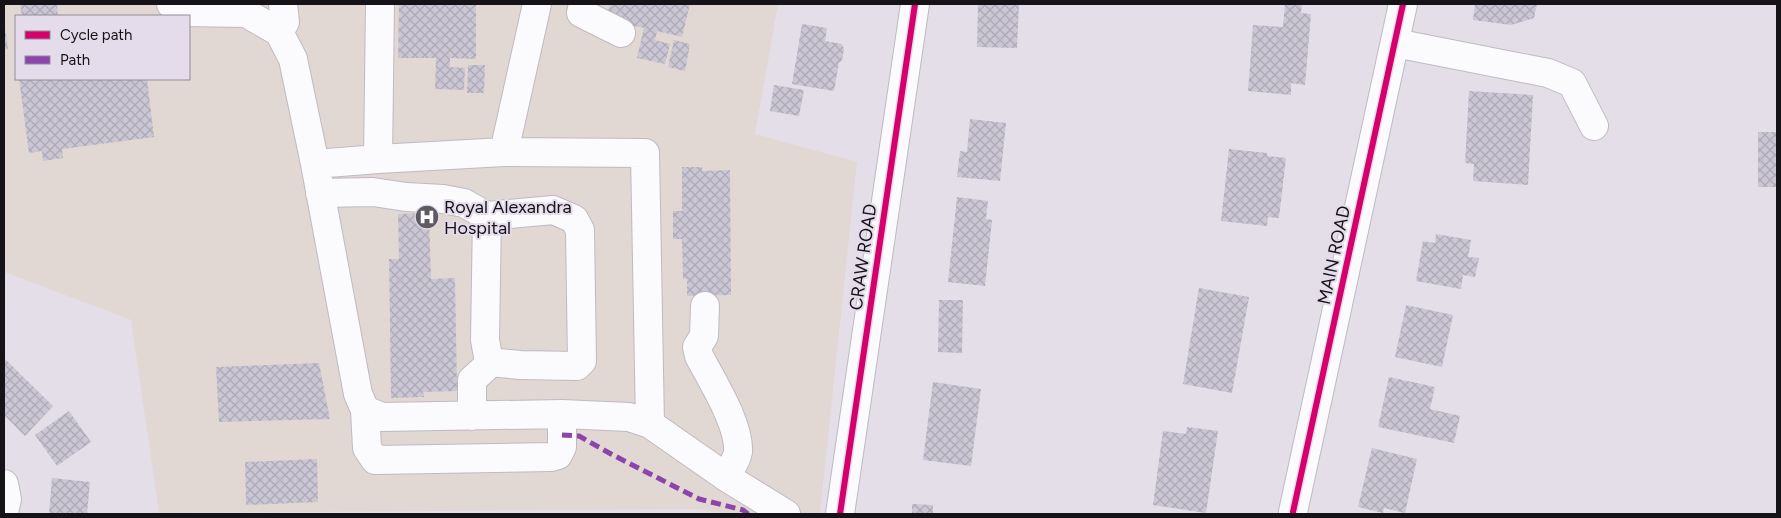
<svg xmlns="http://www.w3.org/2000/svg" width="1781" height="518" font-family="Figtree,sans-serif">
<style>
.medical{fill:#e2d8d3;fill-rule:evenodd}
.building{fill:url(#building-cross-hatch)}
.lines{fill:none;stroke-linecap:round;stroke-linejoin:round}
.minor-casing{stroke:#bebac2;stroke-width:30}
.minor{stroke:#fbfafc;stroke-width:28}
.quiet{stroke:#8e44ad;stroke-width:5;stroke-dasharray:10 5;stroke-linecap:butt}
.cycleway-casing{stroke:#e4dbeb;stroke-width:9}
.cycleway{stroke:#d6006c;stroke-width:6}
.labels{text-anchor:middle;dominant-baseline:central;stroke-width:4;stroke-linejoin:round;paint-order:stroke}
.poi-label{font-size:18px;fill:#161318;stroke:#e4dbeb;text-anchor:start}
.street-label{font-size:18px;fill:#161318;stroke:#e4dbeb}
</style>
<defs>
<pattern id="building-cross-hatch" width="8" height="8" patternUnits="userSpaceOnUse" patternTransform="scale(1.25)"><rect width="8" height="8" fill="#cac6d4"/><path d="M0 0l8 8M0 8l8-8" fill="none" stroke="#ada9b5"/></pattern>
</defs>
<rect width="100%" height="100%" fill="#e3dee8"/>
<!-- medical -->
<path class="medical" d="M4,4h774l-23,130 102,28 -37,352h-92l-30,-5 -539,4 -28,-193 -127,-48zM16,16h173v63h-173z"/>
<!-- building -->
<path class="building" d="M20,4h37l1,12h-36z
M399,4h77v55l-26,-1v9l15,1 -1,22 -29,-1 1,-31h-38z
M610,4h80l-8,33 -25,-6 -2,9 15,4 -5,20 -28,-6 7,-30 -38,-8z
M978,4h41l-2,44 -40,-1z
M1285,4h17l-1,9 10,1 -6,71 -14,-2v12l-43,-4 5,-66 30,2z
M1475,4h62l-3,14 -23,7 -38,-5z
M802,24l25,4 -2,13 17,3 2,5 -2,11 -3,3 -5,28 -42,-7z
M5,28l3,21 -4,1v-21z
M674,40l16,4 -5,27 -17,-4z
M468,65h17l-1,28h-17z
M19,79h128l7,58 -92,12 1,9 -20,3 -1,-10 -13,2z
M774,85l30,5 -5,26 -29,-5z
M1469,91l64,4 -5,90 -55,-4 1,-17 -9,-1z
M970,119l36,4 -6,58 -43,-4 3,-26 7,1z
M1758,132h19v55h-19z
M1229,149l38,4v3l19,2 -7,60 -11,-1 -1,9 -46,-5z
M682,167h20v4l28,-1 1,125 -44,1v-17h-4l-1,-40h-9v-28h9z
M957,197l31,4 -2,18 6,1 -7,66 -37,-4z
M429,213l2,66 24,-1 2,113 -34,1 1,5 -33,1 -2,-139h10l-1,-45z
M1436,234l35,6 -3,17 11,1 -4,19 -12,-2 -2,14 -45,-8 7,-40 12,2z
M1199,288l50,9 -17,96 -49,-9z
M939,300h24l-1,53 -24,-1z
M1406,305l47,10 -11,52 -47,-10z
M4,358l49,48 -28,30 -21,-21z
M319,363l11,56 -111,3 -3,-55z
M1389,377l46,10 -5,22 30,7 -6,27 -76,-16z
M933,382l48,7 -10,77 -48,-6z
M69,411l22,31 -34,24 -22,-31z
M1187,427l31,4 -12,82 -53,-8 10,-74 23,3z
M1372,448l45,11 -12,54 -21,-5 -1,5 -25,-6z
M317,459l1,43 -72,3 -1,-43z
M52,478l38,4 -3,32h-38z
M912,504l21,1v9h-21z"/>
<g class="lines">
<!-- minor casing -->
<g class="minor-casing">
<path id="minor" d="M171,4l13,8 62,1 33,19 14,27 22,105 43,230 7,16 17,7 180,-3 67,3 21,7 76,53 60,37
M583,4l-2,9 40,20
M279,32l6,-10 -2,-18
M1395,43l153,30 24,10 22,43
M504,152l33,-148
M378,159l2,-155
M315,164l63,-5 126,-7 141,1 5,271
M320,193l53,-1 33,5 37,2 21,4 23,13 66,-6 21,9 6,11 2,131 -5,5 -57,-1 -31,-3
M705,306l-1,30 -7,11 2,9c13,25 41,69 39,96 -1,8 -8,17 -12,25
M365,410l2,38 8,12 176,-3 7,-2 4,-8v-33
M472,416v-36l13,-12 4,-6 -4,-22 2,-124
M4,484l3,15 -3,13
M1293,512l110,-508
M840,514l75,-510"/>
</g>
<!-- minor -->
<use href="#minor" class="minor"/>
<!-- quiet -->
<path class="quiet" d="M562,435l17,1 32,18 88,45 44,11 5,4"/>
<!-- cycleway casing -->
<g class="cycleway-casing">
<path id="cycleway" d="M1293,512l110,-508
M840,514l75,-510"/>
</g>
<!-- cycleway -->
<use href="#cycleway" class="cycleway"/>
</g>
<!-- icons -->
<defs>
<g id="hospital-disc" transform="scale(1.25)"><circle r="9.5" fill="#5e5a61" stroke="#e4dbeb"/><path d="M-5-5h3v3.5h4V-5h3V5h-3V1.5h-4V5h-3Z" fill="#fff"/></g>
</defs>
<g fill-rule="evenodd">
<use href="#hospital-disc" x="427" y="217"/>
</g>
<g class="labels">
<!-- poi labels -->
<g class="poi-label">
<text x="444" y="207">Royal Alexandra<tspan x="444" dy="21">Hospital</tspan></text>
</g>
<!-- street labels -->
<g class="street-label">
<text transform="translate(1334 255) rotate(-78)">MAIN ROAD</text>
<text transform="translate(863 257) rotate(-82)">CRAW ROAD</text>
</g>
</g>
<!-- border -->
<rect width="1781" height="518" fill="none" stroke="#161318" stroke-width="10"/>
<!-- legend -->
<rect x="15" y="15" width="175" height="65" fill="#e4dbeb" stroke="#928b97"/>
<rect x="25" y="31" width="25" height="8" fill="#d6006c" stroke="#928b97"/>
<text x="60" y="40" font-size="15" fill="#161318">Cycle path</text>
<rect x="25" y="56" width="25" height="8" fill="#8e44ad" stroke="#928b97"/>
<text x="60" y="65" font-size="15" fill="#161318">Path</text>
</svg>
